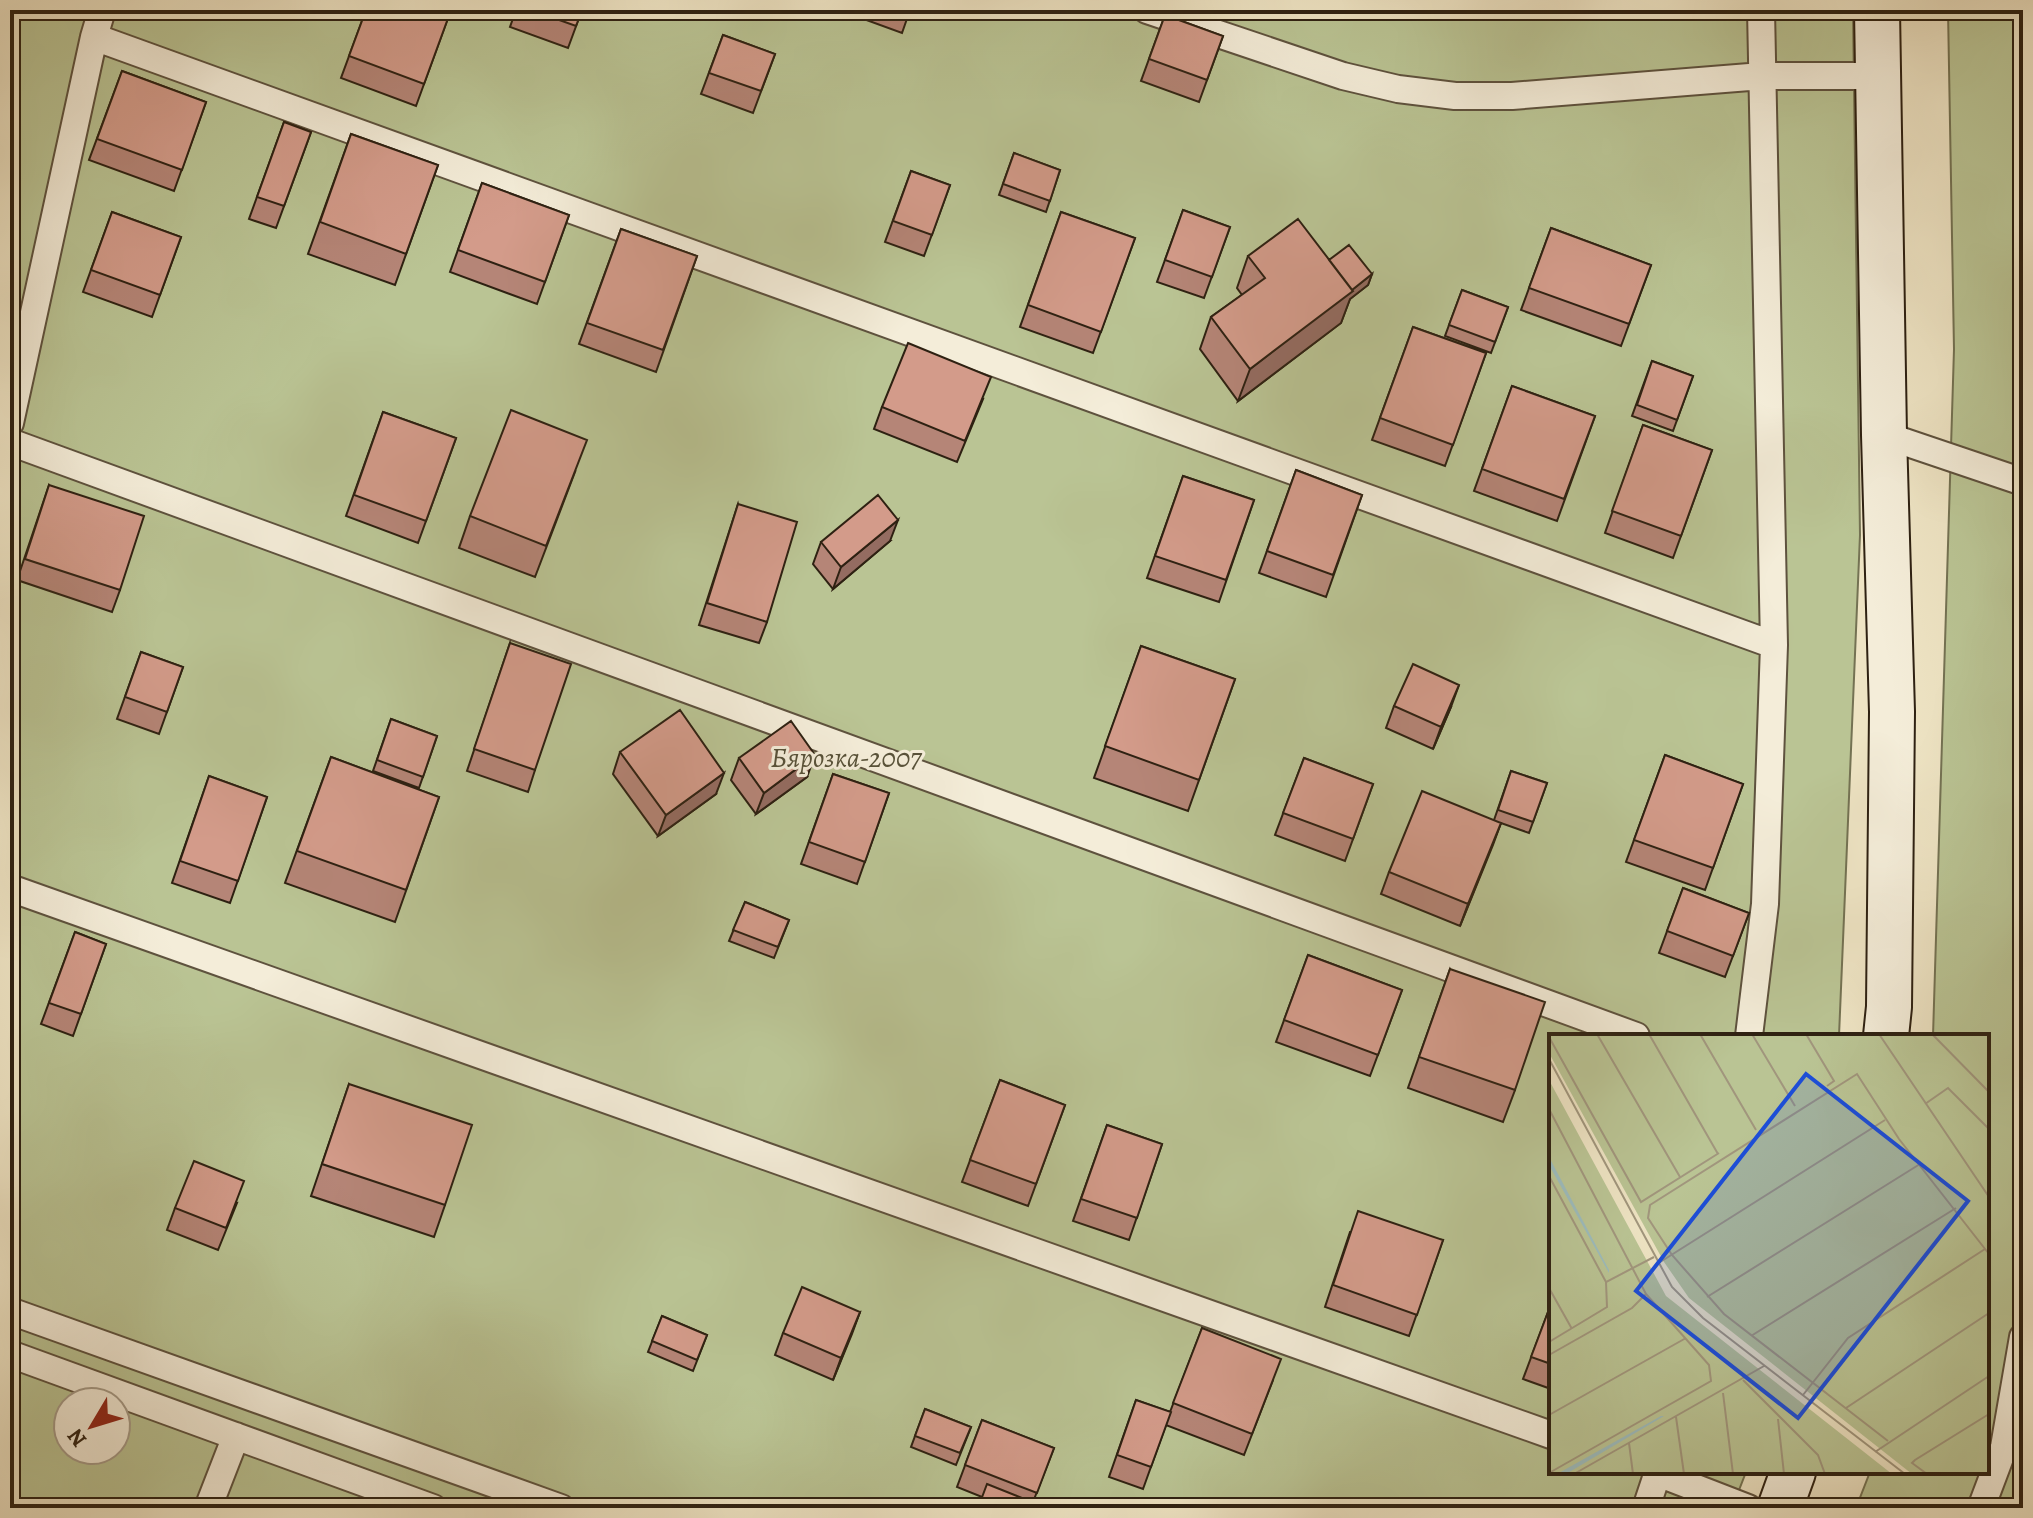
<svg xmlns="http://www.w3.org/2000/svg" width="2033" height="1518" font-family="Alegreya,serif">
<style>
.green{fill:#bac494;stroke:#747253;stroke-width:2;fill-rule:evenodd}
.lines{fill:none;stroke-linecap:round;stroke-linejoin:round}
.lane-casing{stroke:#5e523e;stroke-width:30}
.secondary-casing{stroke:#2e2112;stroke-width:48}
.lane{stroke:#f4edd9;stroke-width:26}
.secondary{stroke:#f4edd9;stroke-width:44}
.wall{fill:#b58577;stroke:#2e2112;stroke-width:2}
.shaded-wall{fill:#946c61;stroke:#2e2112;stroke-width:2}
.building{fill:#d39b8a;stroke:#2e2112;stroke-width:2}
.labels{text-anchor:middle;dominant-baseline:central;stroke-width:6;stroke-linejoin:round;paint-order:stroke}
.park-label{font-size:28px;font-style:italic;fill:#585239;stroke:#f4edd9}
.inset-road{fill:none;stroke:#a1967d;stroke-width:2}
.view{fill:#1d4ed8;fill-opacity:0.15;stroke:#1d4ed8;stroke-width:4}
.inset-edge{fill:none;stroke:#2e2112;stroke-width:4}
</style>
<rect width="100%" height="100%" fill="#eee4c4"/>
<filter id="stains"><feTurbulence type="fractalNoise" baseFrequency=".0025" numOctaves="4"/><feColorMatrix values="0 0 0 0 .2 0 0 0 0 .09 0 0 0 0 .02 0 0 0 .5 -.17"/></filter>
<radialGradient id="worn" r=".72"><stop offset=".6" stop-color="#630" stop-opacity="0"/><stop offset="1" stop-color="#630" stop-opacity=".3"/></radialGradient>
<!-- green -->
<path class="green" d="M10,10h1843l7,525 -21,501h-288v436h195l-14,36h-1722zM68,1402h48v48h-48z
M1948,10h75v1498h-167l14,-36h117v-436h-54l21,-687z"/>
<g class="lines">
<!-- lane casing -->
<g class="lane-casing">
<path id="lane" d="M1147,10l196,66 55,13 57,7h57l250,-20h115
M94,37l1680,608
M10,423l84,-386 8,-27
M1884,435l139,47
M10,442l1626,594
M10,888l1541,547
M1749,1036l16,-132 9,-259 -13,-635
M10,1311l551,197
M10,1354l423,154
M2004,1447l19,-110
M1655,1472l93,36
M208,1508l28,-72
M1646,1508l12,-36
M1981,1508l23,-61h19"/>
</g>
<!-- secondary casing -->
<g class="secondary-casing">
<path id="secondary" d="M1877,10l7,425 8,277 -3,295 -3,29
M1780,1508l13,-36"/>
</g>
<!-- lane -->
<use href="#lane" class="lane"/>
<!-- secondary -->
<use href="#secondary" class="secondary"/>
</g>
<!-- wall -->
<path class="wall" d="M366,10h85l-35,96 -75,-28z
M516,10h66l-14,38 -58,-21z
M839,10h71l-8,23z
M1165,15l58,21 -24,66 -58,-21z
M723,35l52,19 -22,59 -52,-19z
M122,71l84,31 -32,89 -85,-31z
M284,122l27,10 -35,96 -27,-9z
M351,134l87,31 -43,120 -87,-31z
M1014,153l46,17 -14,42 -47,-17z
M911,171l39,14 -26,71 -39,-14z
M482,183l87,32 -32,89 -87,-32z
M1183,210l47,17 -26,71 -47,-16z
M112,212l69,25 -29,80 -69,-25z
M1061,212l74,26 -42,115 -73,-26z
M1551,228l100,37 -30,81 -100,-36z
M621,229l76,27 -41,116 -77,-28z
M1248,256l81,4 43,14 -4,11 -18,14 -9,24 -103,78 -38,-52 11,-32 31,-22 -5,-7z
M1462,290l46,17 -17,46 -46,-17z
M1413,327l73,26 -41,113 -73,-26z
M1652,361l41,15 -20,55 -41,-15z
M1512,386l83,30 -38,105 -83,-30z
M983,399l-26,63 -83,-33 8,-22z
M383,412l73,26 -38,105 -72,-27z
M1643,425l69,25 -39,108 -68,-25z
M1296,470l66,25 -36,102 -67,-24z
M575,472l-40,105 -76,-29 11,-32z
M1183,476l71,24 -35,102 -72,-24z
M49,485l71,105 -8,22 -95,-32z
M738,504l29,118 -8,21 -60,-18z
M890,541l-57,48 -20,-25 8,-22z
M510,643l25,127 -7,22 -61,-21z
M1141,646l94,33 -47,132 -94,-33z
M141,652l42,15 -24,67 -42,-15z
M1394,706l57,1 -18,42 -47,-21z
M391,719l46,17 -18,52 -46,-17z
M620,752l96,42 -58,42 -45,-62z
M1665,755l78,29 -38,106 -79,-28z
M331,757l108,40 -44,125 -110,-39z
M739,758l68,19 -51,37 -25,-34z
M1304,758l69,26 -28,77 -70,-26z
M1511,771l36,12 -18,50 -28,-10 -41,103 -79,-32 8,-22 105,-52z
M833,774l56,19 -32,91 -56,-20z
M209,776l58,21 -37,106 -58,-20z
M1683,888l66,25 -24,64 -66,-24z
M745,902l44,18 -15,38 -45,-17z
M75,932l31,12 -33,92 -32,-12z
M1308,955l94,35 -32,86 -94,-34z
M1450,969l65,121 -12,32 -95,-34z
M1000,1080l65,25 -37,101 -66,-24z
M349,1084l96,121 -11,32 -123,-41z
M1107,1125l55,19 -33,96 -56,-19z
M237,1203l-19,47 -51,-20 8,-22z
M1350,1232l93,8 -34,96 -84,-29z
M1551,1304v85l-28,-10z
M860,1312l-27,68 -58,-25 8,-22z
M662,1316l45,19 -14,36 -45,-19z
M1202,1328l71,52 -29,75 -78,-30 -23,64 -34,-12 27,-77 34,12z
M925,1409l46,18 -15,38 -45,-18z
M982,1420l72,28 -21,54 -51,-5 -25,-10z"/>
<!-- shaded-wall -->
<path class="shaded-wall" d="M1372,274l-4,11 -18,14 -9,24 -103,78 12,-32z
M898,520l-8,21 -57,48 8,-22z
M1459,685l-8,22 -18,42 8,-22z
M815,755l-8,22 -51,37 8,-21z
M724,773l-8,21 -58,42 8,-21z
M1501,823l-8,22 -33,81 8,-22z
M860,1312l-8,22 -19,46 8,-22z"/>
<!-- building -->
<path class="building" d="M366,10h85l-27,74 -75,-28z
M531,10h51l-6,16z
M1165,15l58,21 -16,44 -58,-21z
M723,35l52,19 -14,37 -52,-18z
M122,71l84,31 -24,68 -85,-31z
M284,122l27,10 -27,74 -27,-9z
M351,134l87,31 -32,89 -86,-32z
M1014,153l46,17 -10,31 -47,-17z
M911,171l39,14 -18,50 -39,-14z
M482,183l87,32 -24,67 -87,-32z
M1183,210l47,17 -18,50 -47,-17z
M112,212l69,25 -21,58 -69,-25z
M1061,212l74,26 -34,94 -73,-27z
M1298,219l55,72 -103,78 -39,-52 54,-39 -17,-22z
M1551,228l100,37 -22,59 -100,-36z
M621,229l76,27 -34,94 -76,-27z
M1349,245l23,29 -20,16 -23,-30z
M1462,290l46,17 -13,35 -46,-17z
M1413,327l73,26 -33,92 -73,-27z
M908,343l83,34 -26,64 -83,-34z
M1652,361l41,15 -16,44 -40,-15z
M1512,386l83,30 -31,83 -82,-30z
M511,410l76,30 -41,106 -76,-30z
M383,412l73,26 -30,83 -72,-26z
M1643,425l69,25 -31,86 -69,-25z
M1296,470l66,25 -29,80 -66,-24z
M1183,476l71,24 -28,80 -71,-24z
M49,485l95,31 -24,74 -95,-31z
M878,495l20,25 -57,47 -20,-25z
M738,504l59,18 -30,100 -60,-19z
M510,643l61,21 -36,106 -61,-21z
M1141,646l94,33 -36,101 -94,-34z
M141,652l42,15 -16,45 -42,-15z
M1413,664l46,21 -18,42 -47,-21z
M680,710l44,63 -58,42 -46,-63z
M391,719l46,17 -14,41 -46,-17z
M791,721l24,34 -51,38 -25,-35z
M1665,755l78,29 -30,84 -79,-28z
M331,757l108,40 -33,93 -109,-39z
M1304,758l69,26 -20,55 -70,-26z
M1511,771l36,12 -14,39 -35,-12z
M833,774l56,19 -24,69 -56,-20z
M209,776l58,21 -29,84 -58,-20z
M1422,791l79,32 -33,81 -79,-32z
M1683,888l66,25 -16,43 -66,-25z
M10,890l5,2 -5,16z
M745,902l44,18 -11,27 -45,-17z
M75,932l31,12 -25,70 -32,-11z
M1308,955l94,35 -24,65 -94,-35z
M1450,969l95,33 -30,88 -96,-33z
M1000,1080l65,25 -29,79 -66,-24z
M349,1084l123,41 -27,80 -123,-41z
M1107,1125l55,19 -25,74 -56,-19z
M194,1161l50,20 -18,47 -51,-20z
M1358,1211l85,29 -26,75 -84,-30z
M802,1287l58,25 -19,46 -58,-25z
M1551,1304v60l-20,-7z
M662,1316l45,19 -10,25 -45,-19z
M1202,1328l79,31 -29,75 -79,-31z
M1136,1400l35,12 -20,55 -34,-12z
M925,1409l46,18 -11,26 -45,-17z
M982,1420l72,28 -17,45 -72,-28z
M987,1484l60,24h-69z"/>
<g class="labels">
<!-- park labels -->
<g class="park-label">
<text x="846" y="758">Бярозка-2007</text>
</g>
</g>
<!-- overview -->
<g transform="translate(1549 1034)">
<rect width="440" height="440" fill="#eee4c4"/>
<path d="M0,0h440v440h-77l-223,-176 -25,-36 -115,-209zM0,46l117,216 226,178h-343z" fill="#bac494"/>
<path d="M0,123l60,113v3l-60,-108zM115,382l-98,58h-9l104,-58z" fill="#9cbcbd"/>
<path class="inset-road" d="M48,0l83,143M100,0l69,120M151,0l56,96M203,0l43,72M257,0l28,47 -7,5M330,0l110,163M383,0l57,58M0,3l92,165 78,-49M0,25l123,228 31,31 202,156M376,70l23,-16 41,41M0,75l97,185 -14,14 -83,47M0,142l57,106M108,230l228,-144M0,254l23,41M158,263l213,-133M202,302l205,-128M0,308l58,-35 -1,-25 48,-25M194,346l75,75 7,19M174,359l10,81M254,361l45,-57 137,-89M297,374l143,-95M0,381l137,-77M127,383l8,57M229,385l6,55M339,407l-164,-127 -52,-59 -24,-37 2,-13 207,-131 42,65 90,115M80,409l4,31M326,418l114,-76M0,439l162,-92 -2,-16 -63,-71M25,440l190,-108M378,440l-15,-11 3,-3 74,-46"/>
<path class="view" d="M257,40l162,127 -170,217 -162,-127z"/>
<rect width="440" height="440" class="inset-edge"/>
</g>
<!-- margin -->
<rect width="2033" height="1518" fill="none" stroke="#eee4c4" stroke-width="40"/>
<rect x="12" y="12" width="2009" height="1494" fill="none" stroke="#2e2112" stroke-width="4"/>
<rect x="20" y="20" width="1993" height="1478" fill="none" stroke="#2e2112" stroke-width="2"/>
<!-- north arrow -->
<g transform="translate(92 1426) rotate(232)"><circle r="38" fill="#f4edd9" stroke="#a59b89" stroke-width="2"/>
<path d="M0-6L14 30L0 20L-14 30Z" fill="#8f2418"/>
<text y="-12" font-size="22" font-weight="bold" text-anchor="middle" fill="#2e2112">N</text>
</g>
<rect width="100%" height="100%" filter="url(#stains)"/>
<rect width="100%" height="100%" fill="url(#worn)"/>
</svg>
